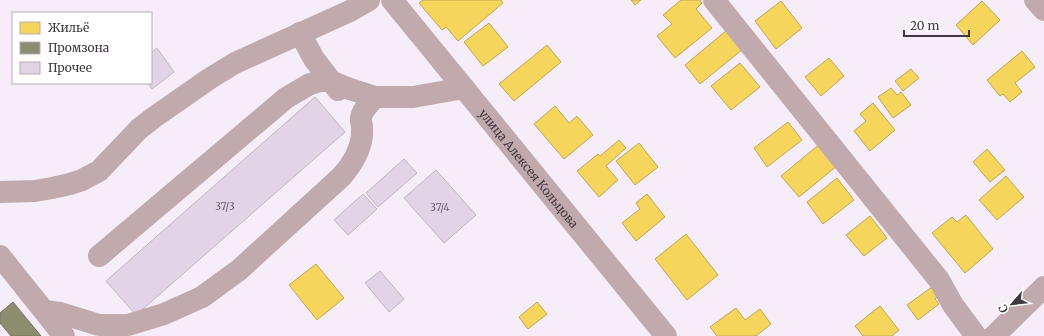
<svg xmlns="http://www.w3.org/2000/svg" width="1044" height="336" font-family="Merriweather,serif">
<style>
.homes{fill:#f6d55c;stroke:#bfa654}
.industry{fill:#8c8c6e;stroke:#757261}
.building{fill:#e3d3e6;stroke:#bfb7c0}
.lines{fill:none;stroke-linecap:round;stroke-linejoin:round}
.minor{stroke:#c0aaae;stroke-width:22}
.labels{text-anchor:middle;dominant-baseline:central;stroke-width:4;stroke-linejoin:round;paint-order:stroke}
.number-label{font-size:10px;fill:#695e6b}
.street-label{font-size:12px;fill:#403742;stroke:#fff}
</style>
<rect width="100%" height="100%" fill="#f6edf8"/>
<!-- homes -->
<path class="homes" d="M423,0h78l2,3 -45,38 -12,-14 -4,3 -23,-27z
M631,0h10l-6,5z
M681,0h19l2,3 -6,6 16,19 -37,30 -18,-22 15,-12 -9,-9z
M781,1l21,27 -26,21 -21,-28z
M982,1l18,19 -27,25 -17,-20z
M489,23l19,24 -25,19 -19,-24z
M727,30l16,19 -43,35 -15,-19z
M547,45l14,17 -47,39 -15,-17z
M1022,51l13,16 -20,16 7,9 -12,10 -7,-8 -3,2 -13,-16z
M829,58l15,18 -23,20 -16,-19z
M740,63l20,24 -29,23 -20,-24z
M911,69l8,9 -16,13 -8,-10z
M891,88l6,7 4,-3 10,13 -18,13 -15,-21z
M873,103l22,27 -25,21 -16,-20 12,-10 -6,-7z
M555,106l14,17 8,-7 16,19 -29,24 -30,-35z
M788,122l14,18 -35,27 -13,-19z
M619,140l7,8 -20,18 12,14 -19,17 -22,-26 21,-17 2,2z
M639,143l19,24 -23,18 -19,-24z
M821,143l17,22 -39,32 -18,-21z
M987,149l18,21 -15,12 -17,-20z
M1006,176l18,21 -27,23 -18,-20z
M837,178l17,22 -31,24 -16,-22z
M647,194l18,23 -29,24 -14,-18 18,-14 -4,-6z
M966,215l27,34 -28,24 -33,-40 20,-16 5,5z
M870,216l17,22 -23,18 -18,-21z
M686,234l32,41 -31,25 -32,-41z
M316,264l28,34 -27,22 -28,-35z
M936,284l7,9 -8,6 4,5 -21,16 -11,-15z
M537,302l10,12 -19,15 -9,-12z
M880,306l19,24 -7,6h-29l-8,-10z
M736,308l9,12 15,-11 11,15 -15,12h-39l-7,-9z"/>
<!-- industry -->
<path class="industry" d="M13,302l28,34h-30l-11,-13v-10z"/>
<!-- building -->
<path class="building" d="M157,48l17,24 -22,17 -4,-6h3v-30z
M315,97l30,35 -209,183 -30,-34z
M404,159l13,14 -39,34 -12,-14z
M436,170l40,45 -32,28 -40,-45z
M363,194l14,15 -29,26 -14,-15z
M380,271l24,28 -15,13 -24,-29z"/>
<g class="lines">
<!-- minor -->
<g class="minor">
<path id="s1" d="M392,0l274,336"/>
<path d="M714,0l225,280 14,25 23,31"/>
<path d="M1035,0l9,10"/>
<path d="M300,33l14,26 24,31"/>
<path d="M0,192l35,-1 17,-3 18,-4 12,-4 17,-9 40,-42 14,-11 56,-39 26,-16 115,-52 19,-11"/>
<path d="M0,256l64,80"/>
<path d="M99,256l187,-158 24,-14 11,-3h9l20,8 25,8h38l51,-9"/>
<path d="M45,311l15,2 39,12h29l36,-11 38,-17 37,-27 102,-93c10,-11 19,-25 21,-41 0,-3 0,-6 0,-9 0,-3 -2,-7 -1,-9 1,-8 9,-15 14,-21"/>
<path d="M994,336l50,-49"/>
</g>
</g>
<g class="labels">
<!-- number labels -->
<g class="number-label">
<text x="225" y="206">37/3</text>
<text x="440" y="207">37/4</text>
</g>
<!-- street labels -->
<g class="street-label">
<text stroke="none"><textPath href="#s1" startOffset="217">улица Алексея Кольцова</textPath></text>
</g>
</g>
<!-- legend -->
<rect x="12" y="12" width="140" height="72" fill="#ffffff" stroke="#b3afb3"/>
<rect x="20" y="22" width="20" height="12" fill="#f6d55c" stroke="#b3afb3"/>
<text x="48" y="32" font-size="12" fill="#403742">Жильё</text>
<rect x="20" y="42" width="20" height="12" fill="#8c8c6e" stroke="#b3afb3"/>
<text x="48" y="52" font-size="12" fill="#403742">Промзона</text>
<rect x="20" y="62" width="20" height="12" fill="#e3d3e6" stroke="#b3afb3"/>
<text x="48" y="72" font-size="12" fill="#403742">Прочее</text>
<!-- north arrow -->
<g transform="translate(1012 304) rotate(242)" stroke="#ffffff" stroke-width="3" paint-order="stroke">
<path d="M0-3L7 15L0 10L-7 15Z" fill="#403742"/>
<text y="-6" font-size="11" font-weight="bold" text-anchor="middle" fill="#403742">С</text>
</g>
<!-- scale -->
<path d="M904 30v6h65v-6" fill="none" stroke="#403742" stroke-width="2"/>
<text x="910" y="30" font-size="12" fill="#403742" stroke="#ffffff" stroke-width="3" paint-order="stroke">20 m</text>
</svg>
